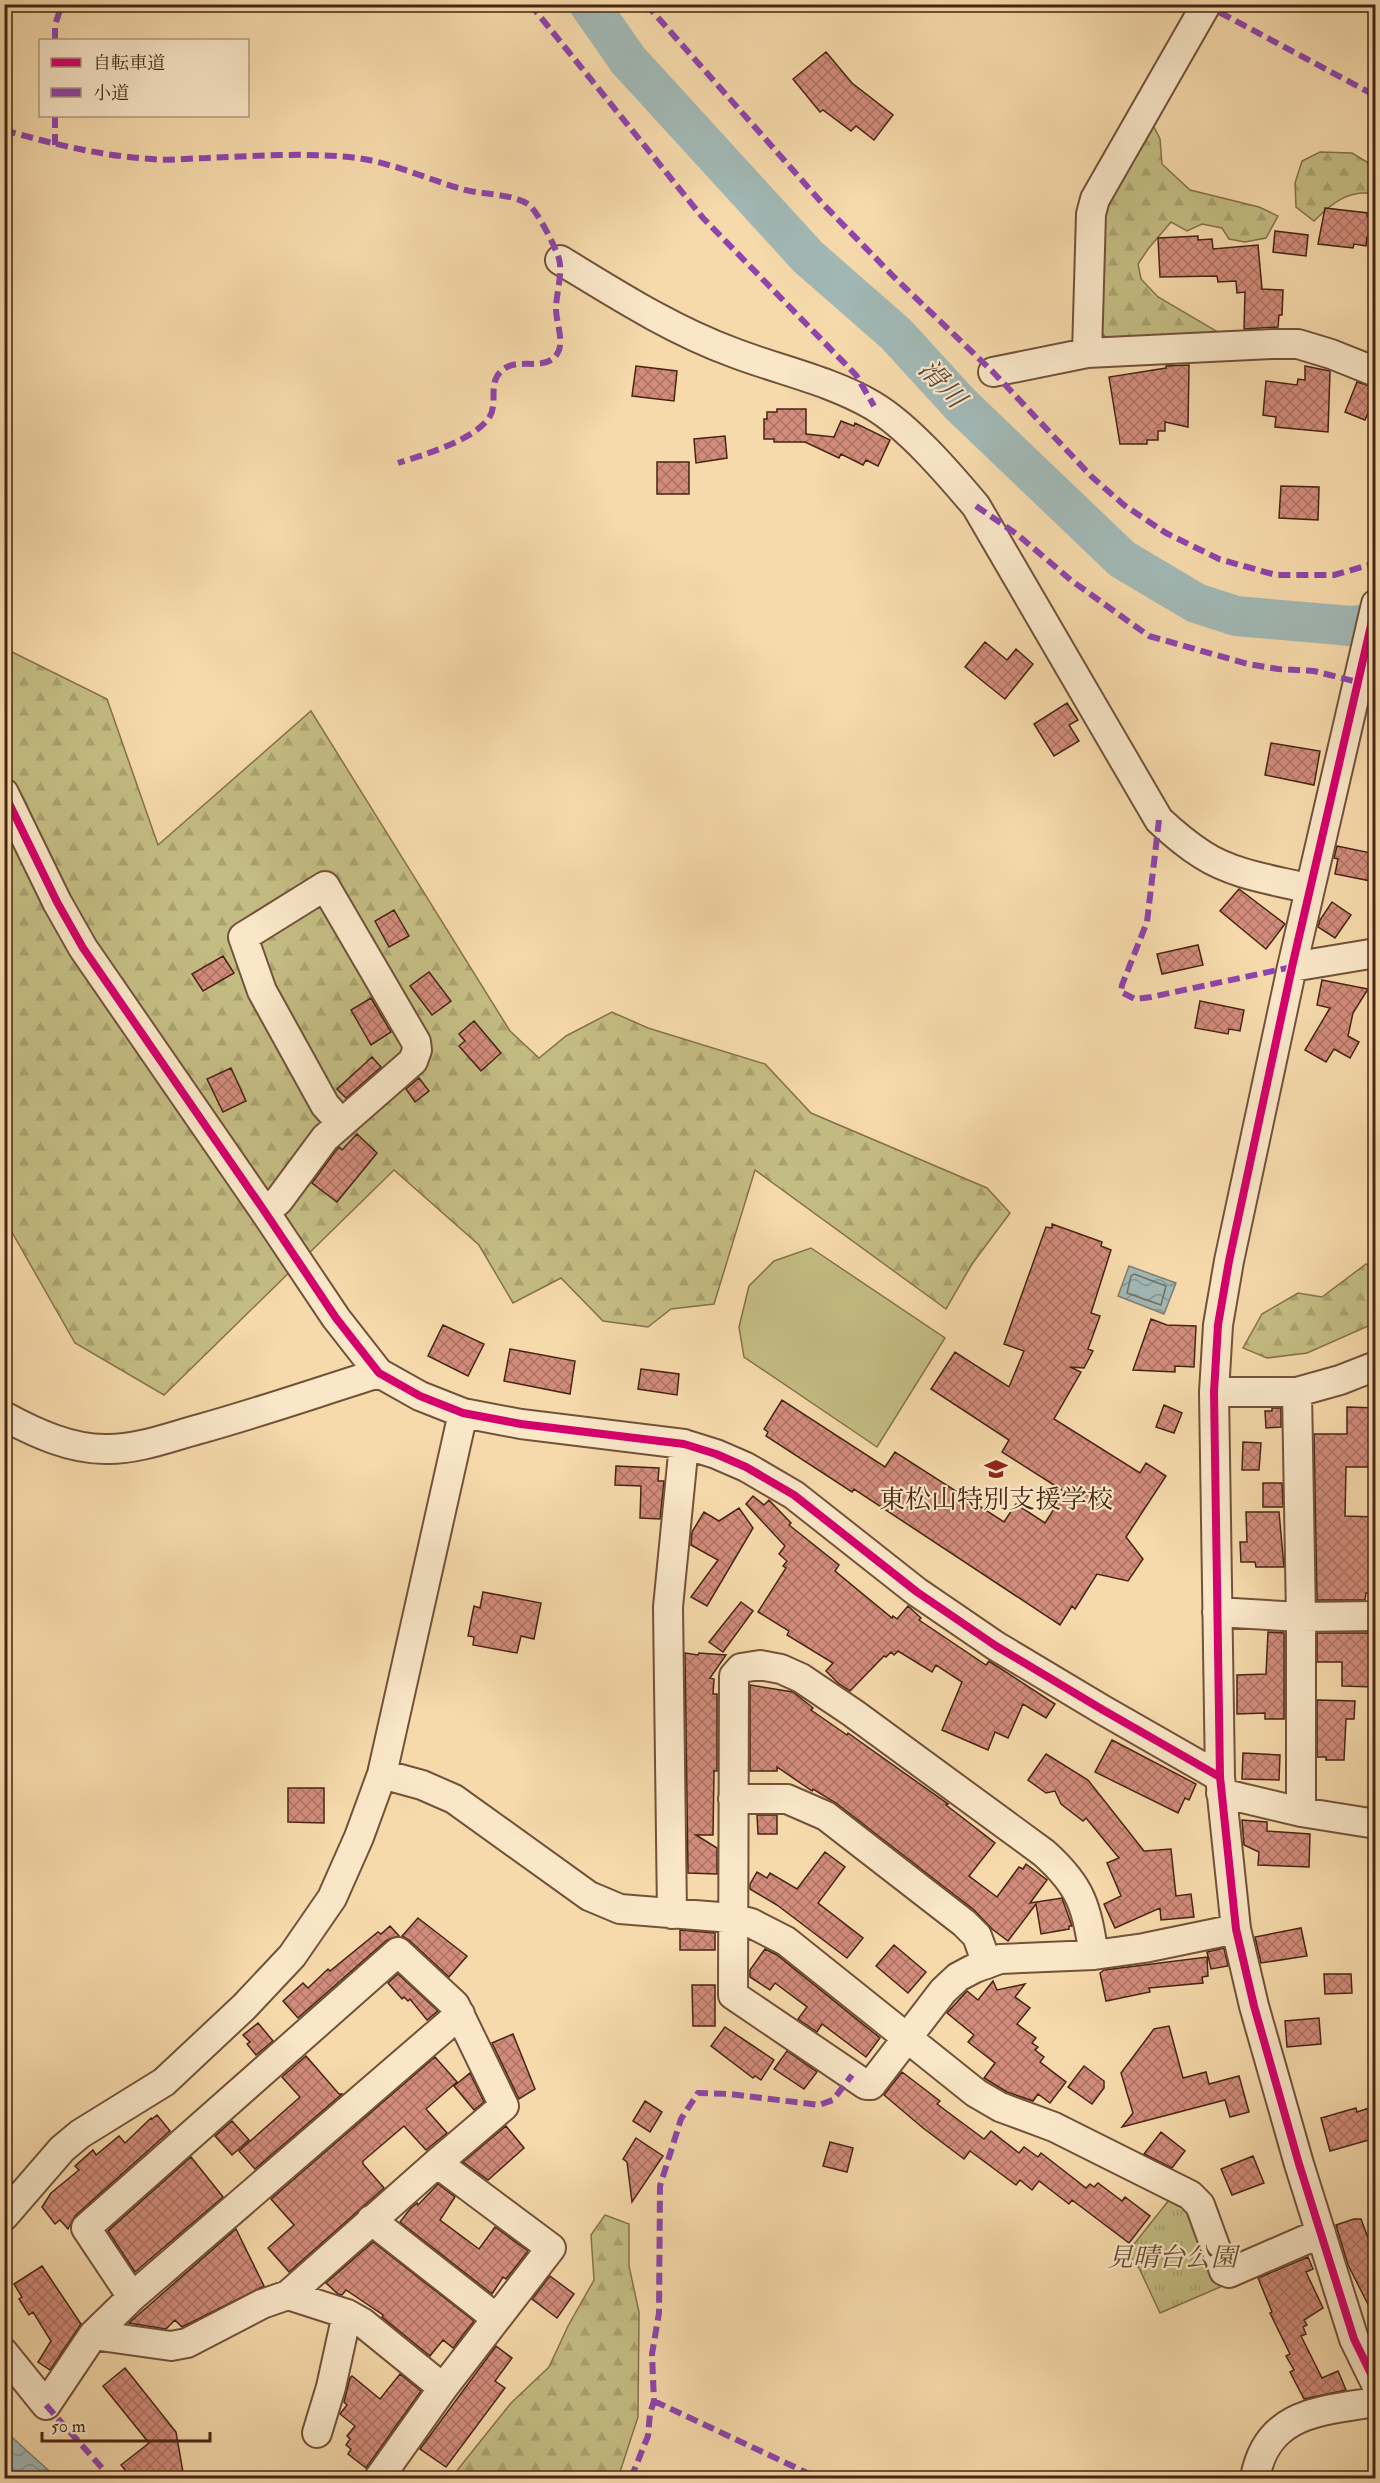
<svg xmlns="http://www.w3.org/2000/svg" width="1380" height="2483" font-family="'IM FELL Double Pica','Noto Serif JP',serif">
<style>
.grass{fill:#c4bd83;stroke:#86714c;stroke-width:1.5}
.forest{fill:url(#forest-firs);stroke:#86714c;stroke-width:1.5}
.park{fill:url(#park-tufts);stroke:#86714c;stroke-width:1.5}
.water{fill:url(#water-waves);stroke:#7d7d75;stroke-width:1.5}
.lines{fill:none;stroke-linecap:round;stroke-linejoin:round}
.shore{stroke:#746e65;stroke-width:1.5}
.river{stroke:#a1b8b5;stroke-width:40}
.building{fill:url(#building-cross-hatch);stroke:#472515;stroke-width:1.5}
.minor-casing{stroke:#73523a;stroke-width:32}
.minor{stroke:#f9e7c8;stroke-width:28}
.quiet{stroke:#8e44ad;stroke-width:6;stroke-dasharray:12 6;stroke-linecap:butt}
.cycleway-casing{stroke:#f9e7c8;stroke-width:11}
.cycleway{stroke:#d6006c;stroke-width:8}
.labels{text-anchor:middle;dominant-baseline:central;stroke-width:4.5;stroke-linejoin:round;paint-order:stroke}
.poi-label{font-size:26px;fill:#472515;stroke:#f9e7c8}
.park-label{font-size:26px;font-style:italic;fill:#664b30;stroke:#f9e7c8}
.water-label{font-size:27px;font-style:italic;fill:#5e4a3d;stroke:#f9e7c8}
</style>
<defs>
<pattern id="forest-firs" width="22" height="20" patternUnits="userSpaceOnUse" patternTransform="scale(1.5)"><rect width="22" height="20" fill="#c4bd83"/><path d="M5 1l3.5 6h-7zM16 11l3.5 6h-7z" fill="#aaa270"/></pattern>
<pattern id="park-tufts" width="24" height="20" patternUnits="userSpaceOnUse" patternTransform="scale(1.5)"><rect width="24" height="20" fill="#c4bd83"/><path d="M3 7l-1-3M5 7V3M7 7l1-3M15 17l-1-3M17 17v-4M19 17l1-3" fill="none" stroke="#aaa270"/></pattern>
<pattern id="water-waves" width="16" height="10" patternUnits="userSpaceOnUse" patternTransform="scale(1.5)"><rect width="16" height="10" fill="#a1b8b5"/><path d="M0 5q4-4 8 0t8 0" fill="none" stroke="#859592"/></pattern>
<pattern id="building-cross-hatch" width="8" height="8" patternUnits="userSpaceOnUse" patternTransform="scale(1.5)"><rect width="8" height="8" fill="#d28c7b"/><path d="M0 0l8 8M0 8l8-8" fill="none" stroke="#ac7264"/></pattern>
</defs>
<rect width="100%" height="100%" fill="#f6daab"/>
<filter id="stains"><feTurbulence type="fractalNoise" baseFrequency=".00333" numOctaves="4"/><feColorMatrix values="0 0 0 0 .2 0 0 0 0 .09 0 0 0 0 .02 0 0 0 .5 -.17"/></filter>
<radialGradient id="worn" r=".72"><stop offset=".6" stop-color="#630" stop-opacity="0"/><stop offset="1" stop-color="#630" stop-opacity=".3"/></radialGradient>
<!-- grass -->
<path class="grass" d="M811,1248l134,90 -68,109 -133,-90 -5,-30 10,-41 25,-25z"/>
<!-- forest -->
<path class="forest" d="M1153,125l7,14 2,25 28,26 69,17 19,9 -12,22 -21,4 -16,-3 -7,-11 -20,-4 -15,7 -16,-9 -23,27 -10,15 3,15 17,18 60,35 -2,8 -107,2 -13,-17 3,-106z
M1320,152l32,1 23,14v27c-26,-5 -43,9 -61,27l-18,-14 -1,-24 7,-22z
M4,648l103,51 51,146 153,-134 199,320 29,27 27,-22 46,-24 36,16 117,36 46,49 176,75 23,25 -38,51 -26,45 -191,-139 -41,134 -43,5 -23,18 -45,-6 -42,-43 -48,25 -34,-58 -85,-75 -230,225 -89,-52 -70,-123z
M1366,1264l9,3v56l-68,30 -40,5 -24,-10 19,-34 36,-21 24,4z
M605,2215l24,9v42l10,46 -1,105 -20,61h-167l60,-75 38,-36 19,-41 26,-46 -3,-45z"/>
<!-- park -->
<path class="park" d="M1169,2200l20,9 31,78 -60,26 -21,-45 -12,-15z"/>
<!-- water -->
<path class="water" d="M1129,1266l47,17 -12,31 -46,-18z
M5,2429v2l52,47h-52z"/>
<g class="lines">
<!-- shore -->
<path class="shore" d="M1134,1274l32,12 -5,19 -34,-12 4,-17z"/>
<!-- river -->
<path class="river" d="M589,4l39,56 180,197 88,77 64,70 162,155 74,44 40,13 115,10 25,-3"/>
</g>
<!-- building -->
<path class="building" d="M826,52l26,31 41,32 -19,25 -18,-14 -5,5 -28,-21 -3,2 -27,-33z
M1325,208l43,5 -1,3 9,3v19l-9,-1 -1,9 -12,-2 -1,4 -35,-4z
M1275,231l33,4 -2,21 -33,-4z
M1198,236v4l14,-1 1,10 45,-4 4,44 21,1 -1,25h-3l-1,12 -34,2 1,-37 -8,1 -1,-12 -18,1 -1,-6 -57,1 -2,-39z
M1189,365l-1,62 -23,-5v9h-7v9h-11v4h-27l-11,-67 57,-9v-2z
M636,366l41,5 -3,30 -42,-5z
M1305,366l25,5 -2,61 -53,-5 1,-10 -13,-2 3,-34 31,4 1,-6 7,1z
M1357,382l19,6v6l-11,26 -20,-8z
M777,409h29v25l28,3 7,-16 13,5 1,-3 35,17 -12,26 -12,-6 -3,5 -22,-11 -2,4 -34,-16h-31v-3h-10v-20h3v-7h10z
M725,436l2,22 -31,5 -2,-24z
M657,462h32v32h-32z
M1281,486l38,1 -1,33 -39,-2z
M985,642l22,18 9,-11 17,15 -28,35 -40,-32z
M1067,703l11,17 -9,5 10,16 -25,15 -20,-32z
M1271,743l49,8 -6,34 -49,-10z
M1337,846l39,8v18h-3l-2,9 -36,-7 3,-15 -4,-1z
M1239,889l46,35 -19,25 -46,-38z
M1332,902l19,13 -16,23 -17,-11 2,-7z
M394,910l15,26 -20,11 -14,-26z
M1198,945l5,20 -41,9 -5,-20z
M223,956l11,17 -31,18 -11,-17z
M429,972l22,29 -19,14 -22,-29z
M1322,980l46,9 -15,24 -5,23 11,6 -9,16 -16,-9 -8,13 -21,-12 25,-42 -13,-3z
M371,998l20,34 -20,13 -20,-35z
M1200,1001l44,9 -4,21 -11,-2 -1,5 -33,-6z
M474,1021l27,32 -20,18 -22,-25 6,-5 -6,-7z
M372,1057l9,10 -35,31 -9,-9z
M231,1068l15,33 -23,11 -16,-33z
M419,1078l10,13 -14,11 -9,-13z
M357,1134l20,19 -40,49 -25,-19 25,-34 2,-2 3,3z
M1052,1224l50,18 -1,4 10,4 -20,63 9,3 -12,33 5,2 -9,17 -14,-1 11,5 -27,47 86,54 6,-10 20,13 -40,61 17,22 -15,22 -31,-7 -22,35 -3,-3 -12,19 -206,-136 -2,3 -86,-56 2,-4 -4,-3 18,-29 103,67 10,-15 109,70 12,-18 29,19 20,-31 -63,-40 7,-12 -78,-51 24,-37 54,35 15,-36 -20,-7 42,-117 6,1z
M1151,1319l16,6 29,1 -2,41 -19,-1v6l-42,-2z
M443,1325l41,19 -16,32 -40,-20z
M510,1349l65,12 -5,33 -66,-13z
M641,1369l38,5 -2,21 -39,-6z
M1164,1405l18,8 -8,20 -18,-6z
M1347,1407l29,1v59h-30l-1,49 31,1v76h-10l-1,7h-48l-3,-166h33z
M1272,1408h9v19l-15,1 -1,-17h7z
M1243,1442l18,1 -2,27h-17z
M616,1466l43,2 -1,13h6l-4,38 -20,-1 1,-32 -26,-1z
M1263,1483h19l1,24h-20z
M753,1496l11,9 5,-5 22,23 -2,2 50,40 -4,6 57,47 1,-2 4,3 11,-13 13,12 -2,2 67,45 3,-4 66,43 -9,14 -23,-14 -15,34 -13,-6 -7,18 -46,-20 20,-48 -26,-17 -4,7 -34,-21 -4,4 -3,-3 -5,5 -2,-1 -34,35 -12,-8 -12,-12 7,-8 -46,-28 2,-4 -31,-19 28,-44 -3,-2 4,-5 -8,-7 6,-8 -39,-42z
M739,1508l14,20 -46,78 -16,-9 27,-37 -27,-15 1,-13 12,-20 15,9z
M1246,1512h33l5,55h-28l-1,-5h-14l-1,-20h7z
M483,1592l58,11 -7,36 -13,-3 -4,17 -44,-8 1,-8 -6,-1 6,-30 6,2z
M741,1602l12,9 -30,41 -14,-10z
M1268,1632l16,1v86h-19v-6l-28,1v-39l29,-1z
M1317,1633h59l-1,54 -33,-1v-24h-25z
M685,1653l13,2 1,-2 27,2 -16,23 4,1 -1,15h4v77h-3l-1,64h-17l21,13v26l-29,-1z
M750,1685l43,7 20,16 -2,2 36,25 1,-2 100,71 -2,1 49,38 -26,33 28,21 22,-30 4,2 3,-5 21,16 -17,23 32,-5 10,28h-3v3l-28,5 -5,-30 -28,37 -16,-12 -18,-19 -138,-107 -23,-14 -1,2 -35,-24v4h-27z
M1317,1700l38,1 -1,18h-8l-2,41h-18v-3h-9z
M1112,1740l84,44 -7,16 -4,-2 -7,15 -83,-41z
M1243,1753l37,2 -1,25 -37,-1z
M1046,1754l42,26 56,71 27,-2 5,47 15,-2 3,23 -33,3 -1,-12 -45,20 -11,-24 17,-8 -14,-33 12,-5 -33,-40 -3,3 -22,-17 -6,-13 -9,2 -18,-13z
M288,1788h36v35l-36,-1z
M757,1815h20v19h-19z
M1242,1820l25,2v9l43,3 -1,33 -51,-2 1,-13 -15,-7z
M825,1852l20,15 -27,36 45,35 -16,20 -70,-53 -27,-16v-5l7,-12 10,6 3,-5 27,16z
M418,1918l49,38 -18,21 -40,-37 -7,-4z
M390,1926l9,10 -12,4 -89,78 -15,-17 20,-18 5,5 20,-19 2,2 48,-39 3,2z
M1301,1928l6,28 -46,7 -6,-26z
M680,1930l35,3v17h-35z
M894,1945l32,27 -18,21 -32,-27z
M1224,1948l4,18 -17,3 -4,-17z
M765,1949l12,6 103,83 -14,19 -44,-33 -5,8 -19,-13 9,-12 -32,-24 -5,7 -20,-13v-7z
M1207,1957l1,19 -6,1 1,6 -54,5 1,4 -44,9 -6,-28 4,-3z
M398,1974l40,37 -11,9 -17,-21 -2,2 -4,-4 -2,2 -14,-16z
M1324,1974h27l1,19 -27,1z
M993,1981l4,9 28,-6 -10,13 15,11 -13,16 19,14 -4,5 6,4 -3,3 9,7 -4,5 26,20 -16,21 -12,-9 -5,7 -26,-9 -23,-14 11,-15 -27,-21 6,-7 -27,-22 20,-22 11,9z
M692,1985h23v41h-22z
M1319,2018l2,26 -34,3 -2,-26z
M258,2023l15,18 -17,14 -9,-11 3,-2 -7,-7z
M1169,2026l14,52 23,-6 3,12 30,-8 10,36 -19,5 -5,-17 -103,27 11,-14 -12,-40 33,-44z
M725,2027l49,33 -13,20 -6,-4 -2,2 -42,-32z
M513,2034l22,55 -16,10 -27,-56z
M787,2051l30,21 -13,17 -30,-20z
M306,2056l33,38h3l-87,75 -16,-18 61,-54 -18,-20z
M435,2057l22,25 -31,27 21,24 -21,17 -22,-24 -41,35v3l21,24 -95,84 -21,-24 26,-23 -23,-26z
M1084,2066l20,15v7l-12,16 -24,-17z
M902,2072l38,29 -3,3 47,35 7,-8 28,22 5,-6 14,10 3,-4 45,35 4,-4 4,3 4,-4 24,18 3,-4 25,19 -21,27 -57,-43 -3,4 -30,-23 -7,9 -12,-10 -4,5 -46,-34 -6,8 -41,-31 -39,-33z
M470,2073l14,29 -10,8 -20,-24z
M645,2101l17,11 -12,20 -17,-11z
M1372,2107l4,11v20l-46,13 -9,-33 35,-10 1,4z
M157,2115l13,16 -95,85 -7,13 -8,-9 -5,4 -13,-17 9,-14 28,-23 -4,-4 18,-16 3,5 23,-19 6,7 26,-25 1,1z
M232,2121l17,19 -17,15 -17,-19z
M506,2126l18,22 -36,32 -25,-18z
M1161,2132l24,19 -13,17 -28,-14z
M636,2138l27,18 -31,46 -5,-40 -4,-3z
M830,2142l23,6 -6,24 -24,-6z
M1253,2156l11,27 -32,12 -11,-26z
M191,2157l32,40 -88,75 -27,-41z
M438,2184l17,13 -15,23 39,29 16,-22 33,24 -22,28 -3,-2 -11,17 -92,-72 10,-13 7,-6 1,2z
M1354,2219h7l15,41v60l-28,-55 -12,-40z
M236,2229l28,57 -82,41 -7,-7 -9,9 -37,-6z
M373,2242l101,79 -21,27 -10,-8 -13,16 -48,-39 1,-2 -37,-25 -4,5 -4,-1 -12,-11z
M1308,2257l5,12 -7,3 17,36 -19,12 3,5 -4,2 3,7 -5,2 21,42 16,-7 8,19 -42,9 -14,-27 4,-2 -8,-14 4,-2 -20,-41 2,-1 -14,-34z
M42,2266l39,58 -31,46 -12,-8 13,-21 -18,-29 -4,3 -10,-16 3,-2 -8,-13z
M550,2276l24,18 -17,24 -25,-19z
M496,2346l16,12 -17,23 10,7 -59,79 -26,-18z
M125,2368l51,64 8,46h-52l-11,-13 28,-22 -46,-57z
M400,2374l21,17 -55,77 -18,-14 3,-5 -5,-4 4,-6 -3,-3 8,-10 -15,-12 7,-9 -3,-3 6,-24 2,-2 28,23z"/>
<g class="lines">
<!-- minor casing -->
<g class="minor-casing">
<path id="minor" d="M560,260c56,34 110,69 172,92 46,18 97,28 140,53 36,21 77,69 104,101l183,314c14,13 28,25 44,35 31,20 72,25 107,34
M1087,353l4,-139 4,-15 111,-194
M993,372l94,-19 186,-9h25l33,10 45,18
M1376,604l-84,363 -63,294 -11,64 -4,67 6,385 16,152 18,77 45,158 55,175 22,45
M4,793l53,109 26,46 182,264 71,106 43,55 41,23 43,17 58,11 163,20 32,10 30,13 48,28 123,97 79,54 107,64 117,67
M1292,967l84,-14
M265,1212l14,-12 46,-62 88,-77 4,-11 -1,-8 -91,-156 -82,51 19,54 63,114 16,18
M1214,1392h83l43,-12 36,-14
M1297,1392l4,225v195
M4,1416c31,17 68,34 104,33 30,0 59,-11 88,-19 62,-17 122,-38 183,-57
M1217,1612l84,5 75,-1
M382,1774l40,11 32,14 135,97 31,13 112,9 19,5 35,18 190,152 24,14 54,20 136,68 10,10 24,66 5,2 92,-40
M1221,1793l80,19 75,12
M733,1799h54l39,17 138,107 13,13 10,28
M672,1914l-4,-307 16,-163
M1094,1955c-8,-49 -12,-68 -50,-102l-191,-140 -52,-35 -20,-9 -21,-4 -19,3 -7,8 -1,319 133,90h5l72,-94 15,-14 17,-9 25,-9 94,-4 50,-7 92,-19
M4,2216l58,-67 18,-15 84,-52 80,-75 48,-51 40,-58 27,-61 23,-63 81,-361
M371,2220l125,98
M288,2295l149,-132
M132,2297l-46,-69 312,-276 57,53 49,101 -67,57 114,85 -108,140 -64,90
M4,2353l42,52 47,-70
M443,2388l-80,-65 -16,-9 -59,-19 -26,9 -75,39 -16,3 -78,-11 39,-38 328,-283
M317,2433l14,-46 16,-73
M1255,2478c12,-66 65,-67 121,-76"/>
</g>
<!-- minor -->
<use href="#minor" class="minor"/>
<!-- quiet -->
<path class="quiet" d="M530,4l173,214 153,157 18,31
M646,4l176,199 72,74 99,95 99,105 32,28 42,28 53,26 57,16h58l42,-12
M1204,4l172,92
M55,40v-15l7,-21
M55,116v29
M4,130c49,14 97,26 148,29 18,2 37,-1 55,-1 49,-2 101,-6 150,0 36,5 70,21 105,31 20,6 48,4 66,15 9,6 28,44 31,55 4,14 -3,35 -3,50 0,13 9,34 1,45 -11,17 -35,5 -50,13 -22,12 -8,33 -17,49 -14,24 -67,39 -92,47
M976,506l42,29 54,46 77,55 99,28 30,5 36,2 43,11
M1159,820l-12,102 -25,63 -1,7 14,7 16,-2 141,-30
M654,2401l164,77
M46,2405l65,73
M631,2478l17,-42 2,-23 4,-12 -2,-47 7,-41 1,-127 21,-67 17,-26 32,1 89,11 14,-5 19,-25"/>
<!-- cycleway casing -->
<g class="cycleway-casing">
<path id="cycleway" d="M1376,604l-84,363 -63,294 -11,64 -4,67 6,385 16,152 18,77 45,158 55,175 22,45
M4,793l53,109 26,46 182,264 71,106 43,55 41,23 43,17 58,11 163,20 32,10 30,13 48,28 123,97 79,54 107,64 117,67"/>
</g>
<!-- cycleway -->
<use href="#cycleway" class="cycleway"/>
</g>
<!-- icons -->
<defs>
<g id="school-bare" transform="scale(1.8)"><path d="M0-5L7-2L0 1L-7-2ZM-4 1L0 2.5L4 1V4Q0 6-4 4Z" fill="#8f2418" stroke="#f9e7c8" stroke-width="2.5" paint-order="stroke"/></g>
</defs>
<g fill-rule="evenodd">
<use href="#school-bare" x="996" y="1469"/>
</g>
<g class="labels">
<!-- poi labels -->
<g class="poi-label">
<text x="996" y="1500">東松山特別支援学校</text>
</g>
<!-- park labels -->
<g class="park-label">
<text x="1172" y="2258">見晴台公園</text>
</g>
<!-- water labels -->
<g class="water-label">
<text transform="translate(942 384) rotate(47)">滑川</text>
</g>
</g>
<!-- margin -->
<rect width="1380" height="2483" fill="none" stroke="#f6daab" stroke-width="24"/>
<rect x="6" y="6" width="1368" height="2471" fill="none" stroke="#472515" stroke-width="3"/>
<rect x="12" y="12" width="1356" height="2459" fill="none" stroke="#472515" stroke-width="1.5"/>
<!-- legend -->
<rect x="39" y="39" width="210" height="78" fill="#f9e7c8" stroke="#b29980" stroke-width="1.5"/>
<rect x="51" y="58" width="30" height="9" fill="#d6006c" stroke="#b29980" stroke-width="1.5"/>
<text x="93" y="69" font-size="18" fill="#472515">自転車道</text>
<rect x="51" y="88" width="30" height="9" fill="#8e44ad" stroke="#b29980" stroke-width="1.5"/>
<text x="93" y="99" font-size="18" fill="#472515">小道</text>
<!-- scale -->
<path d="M42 2432v9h168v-9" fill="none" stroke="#472515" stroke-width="3"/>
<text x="51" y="2432" font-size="18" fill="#472515" stroke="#f9e7c8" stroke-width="4.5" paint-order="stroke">50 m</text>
<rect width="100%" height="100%" filter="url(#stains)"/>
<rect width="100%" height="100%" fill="url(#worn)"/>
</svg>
